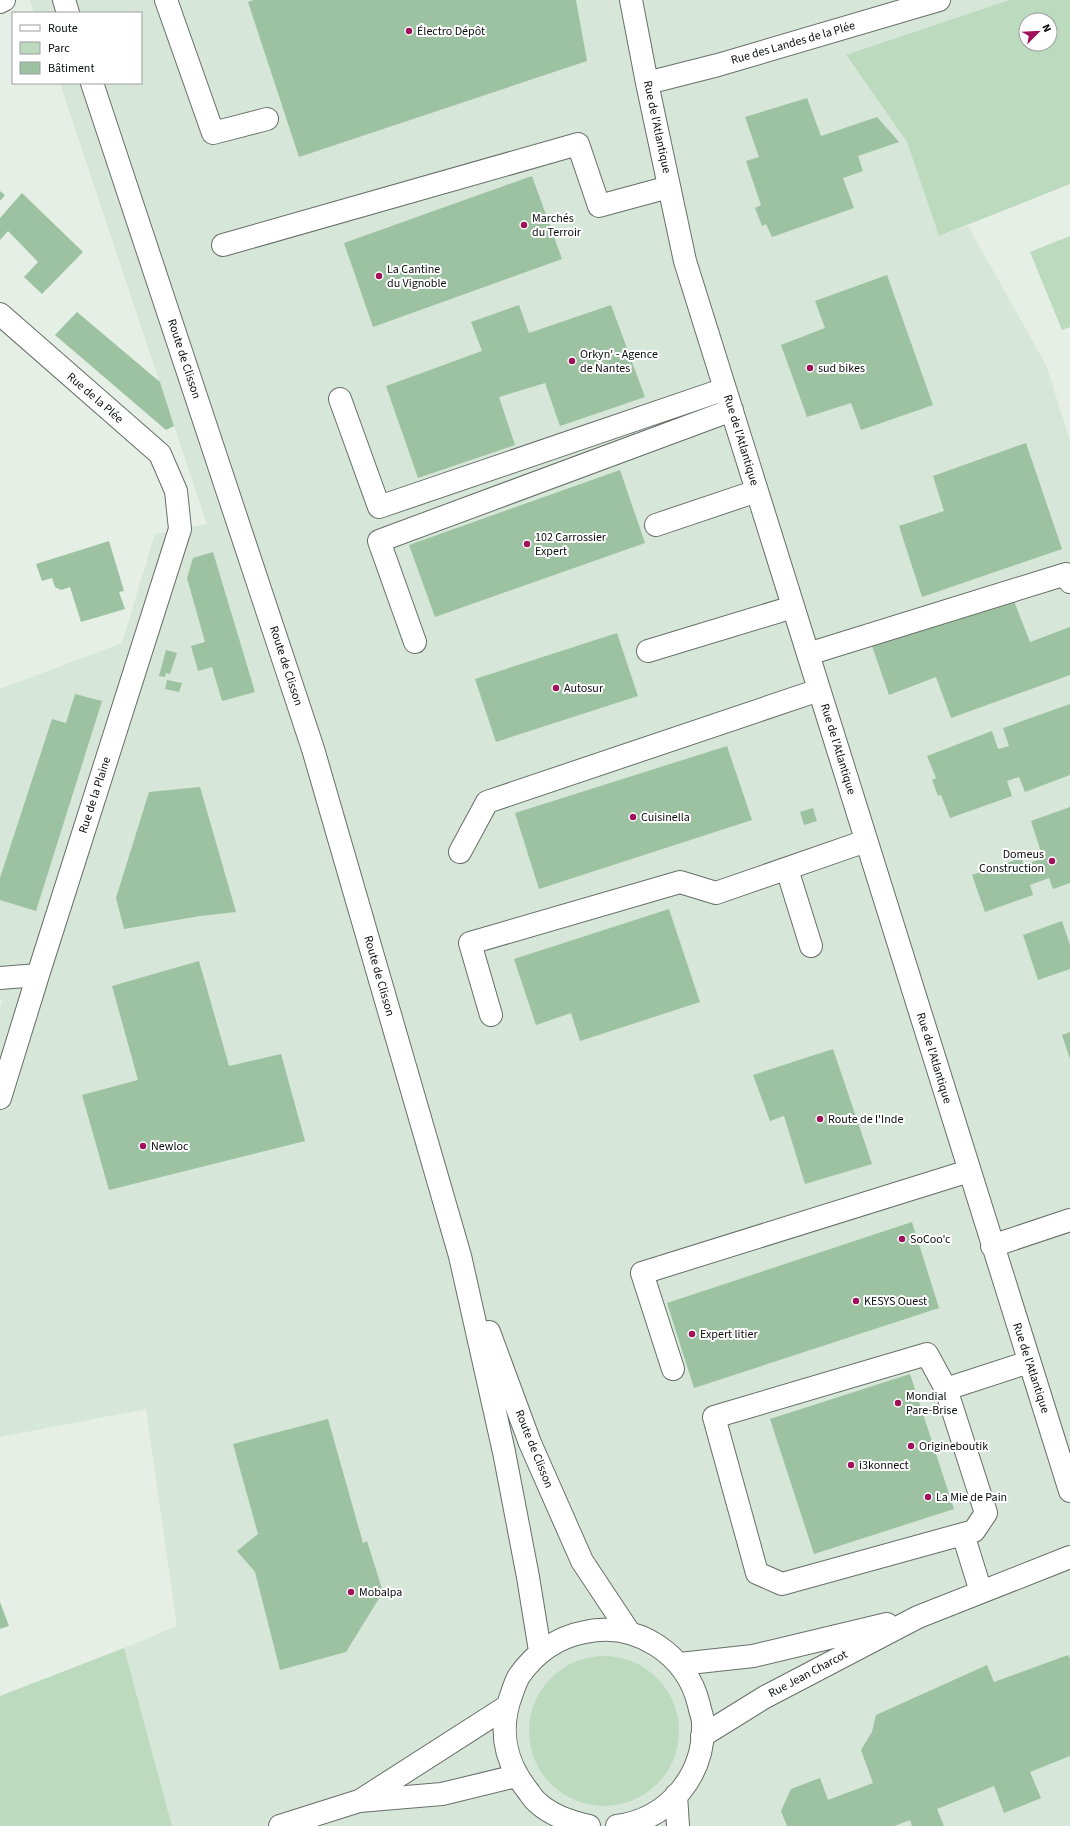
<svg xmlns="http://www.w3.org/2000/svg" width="1070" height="1826" font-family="'Source Sans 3',sans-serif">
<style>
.built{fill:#d6e6d8}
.green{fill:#bbdabe;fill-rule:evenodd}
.building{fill:#9cc2a1}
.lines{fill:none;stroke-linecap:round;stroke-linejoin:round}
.minor-casing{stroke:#676f68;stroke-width:24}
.major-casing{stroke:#676f68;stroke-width:24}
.minor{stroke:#fff;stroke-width:22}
.major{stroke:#fff;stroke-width:22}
.poi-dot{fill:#a01159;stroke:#fff;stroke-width:1.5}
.labels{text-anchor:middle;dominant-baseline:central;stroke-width:4;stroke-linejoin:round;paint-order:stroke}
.poi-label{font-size:12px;fill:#0a0d0b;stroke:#fff;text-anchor:start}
.street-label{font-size:12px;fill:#0a0d0b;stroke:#fff}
</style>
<rect width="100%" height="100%" fill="#e5efe6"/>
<!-- built -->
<path class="built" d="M30,0h979l-163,56 61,86 32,94 29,-10 78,139 24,75v1386h-898l-48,-178 53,-22 -31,-217 -146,28v-429l2,-8 -2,-1v-310l122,-46 33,-109 52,-10 -147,-441h81v-70h-107z"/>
<!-- green -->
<path class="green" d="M1009,0h61v184l-131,52 -32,-94 -61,-87zM1026,20h24v24h-24z
M1070,236v91l-8,3 -32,-78z
M124,1648l48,178h-172v-130z
M529 1731a75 75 0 1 1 150 0a75 75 0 1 1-150 0Z"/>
<!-- building -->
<path class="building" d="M253,0h323l11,61 -288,96 -51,-155z
M807,98l14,38 56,-19 22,25 -41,14 5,15 -20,7 11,30 -82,29 -6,-13 -4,2 -7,-18 6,-3 -15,-44 13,-4 -14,-40z
M532,176l30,83 -189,68 -29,-84z
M0,191l5,4 -5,6z
M22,193l61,59 -41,42 -18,-17 14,-15 -30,-31 -8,9v-22z
M887,275l46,130 -72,25 -10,-27 -44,14 -26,-72 44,-17 -10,-27z
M519,305l10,28 82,-28 34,92 -85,29 -15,-43 -46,14 16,48 -97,33 -32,-92 96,-35 -11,-29z
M77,312l83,70 14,44 -8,4 -111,-95z
M1026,443l36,106 -140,48 -23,-71 45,-15 -11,-35z
M620,470l25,73 -210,74 -26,-72z
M109,541l15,50 -5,1 6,17 -44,13 -11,-35 -9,3 -6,-3 -3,-9 -10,3 -6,-17z
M213,552l42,140 -33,9 -10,-34 -14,4 -7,-25 14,-4 -18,-64 6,-20z
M1012,596l18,46 40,-15v48l-119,43 -15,-41 -47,18 -17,-49z
M617,633l21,63 -142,46 -21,-63z
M166,650l11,3 -7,21 -4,-1 -1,4 -6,-1z
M167,680l15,3 -3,9 -14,-3z
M75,694l27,7 -66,210 -36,-11v-22l52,-159 14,4z
M1070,704v71l-45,17 -6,-15 -12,4 5,15 -62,22 -9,-23 -3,1 -6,-16 4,-2 -9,-22 65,-25 6,18 11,-3 -6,-18z
M727,746l25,74 -213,69 -24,-76z
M200,787l36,125 -36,4 -76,13 -8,-31 33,-106z
M1070,807v76l-17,6 -4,-11 -19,7 3,10 -48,17 -13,-37 49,-17 3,7 19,-7 -12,-37z
M813,808l4,13 -13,4 -4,-13z
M669,909l31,93 -120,39 -9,-28 -35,12 -22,-66z
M1062,921l8,24v24l-32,11 -15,-45z
M199,961l30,105 52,-12 24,87 -196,49 -27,-95 56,-15 -26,-94z
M1070,1032v27l-8,-24z
M833,1049l39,115 -67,20 -21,-68 -14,5 -17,-46z
M912,1222l27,86 -245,80 -27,-85z
M910,1374l44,135 -140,45 -44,-135z
M328,1419l35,124 4,-2 16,51 -37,60 -66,18 -25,-98 -18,-21 21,-17 -25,-90z
M0,1602l9,24 -9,3z
M1068,1655l2,4v97l-40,16 11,26 -37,15 -10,-27 -57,23 7,17h-32l-2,-6 -16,6h-107l-6,-15 10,-22 29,-11 8,22 45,-17 -12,-33 11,-18 4,-17 111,-50 7,17z"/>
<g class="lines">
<!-- minor casing -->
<g class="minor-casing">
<path id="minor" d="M166,0l47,133 54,-14
M631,0l16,83 38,178 385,1230
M0,2l4,-2
M647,83l71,-18 221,-65
M223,245l355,-101 21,62 70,-19
M0,314l160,140 16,37 4,38 -142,446 -38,123
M340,399l39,108 346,-118
M656,525l101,-34
M415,642l-36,-101 353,-131
M648,651l145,-44
M808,654l258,-80 4,8
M460,852l27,-50 332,-112
M787,869l24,77
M0,978l38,-3
M491,1015l-21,-72 210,-61 36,11 150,-52
M992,1246l78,-26
M927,1354l19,35 40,124 -12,18 -192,53 -25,-11 -43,-156z
M673,1369l-31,-96 327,-102
M946,1389l83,-27
M963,1534l18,58
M680,1664l73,-8 134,-32
M702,1736l63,-39 153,-80 152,-60"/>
</g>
<!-- major casing -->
<g class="major-casing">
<path id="major" d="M64,0l4,13
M92,83l221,666 147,507 44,196 24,125 12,74
M489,1332l41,111 52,118 47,71
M676,1795l2,31
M361,1800l145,-93
M280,1826l79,-25 83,-7 74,-18
M589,1826c-18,-4 -37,-10 -51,-23 -4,-3 -7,-8 -10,-12 -24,-30 -30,-62 -16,-98 2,-6 4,-12 7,-17 16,-23 39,-39 66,-44 51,-11 102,22 114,73 1,6 4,12 4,18 2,52 -34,96 -86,103"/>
</g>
<!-- minor -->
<use href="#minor" class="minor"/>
<!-- major -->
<use href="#major" class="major"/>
</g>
<!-- markers -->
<g class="poi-dot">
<circle cx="409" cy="31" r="4"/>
<circle cx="524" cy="225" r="4"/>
<circle cx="379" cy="276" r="4"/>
<circle cx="572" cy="361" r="4"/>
<circle cx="810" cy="368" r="4"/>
<circle cx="527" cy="544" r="4"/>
<circle cx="556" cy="688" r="4"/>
<circle cx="633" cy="817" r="4"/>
<circle cx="1052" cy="861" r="4"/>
<circle cx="820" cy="1119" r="4"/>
<circle cx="143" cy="1146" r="4"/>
<circle cx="902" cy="1239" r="4"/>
<circle cx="856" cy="1301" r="4"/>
<circle cx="692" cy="1334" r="4"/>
<circle cx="898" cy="1403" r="4"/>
<circle cx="911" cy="1446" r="4"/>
<circle cx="851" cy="1465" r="4"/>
<circle cx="928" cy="1497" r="4"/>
<circle cx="351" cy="1592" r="4"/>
</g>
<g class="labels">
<!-- poi labels -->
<g class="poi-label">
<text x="417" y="31">Électro Dépôt</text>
<text x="532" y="218">Marchés<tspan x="532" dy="14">du Terroir</tspan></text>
<text x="387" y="269">La Cantine<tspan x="387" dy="14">du Vignoble</tspan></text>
<text x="580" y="354">Orkyn' - Agence<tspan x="580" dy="14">de Nantes</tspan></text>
<text x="818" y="368">sud bikes</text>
<text x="535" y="537">102 Carrossier<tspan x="535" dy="14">Expert</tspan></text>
<text x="564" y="688">Autosur</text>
<text x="641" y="817">Cuisinella</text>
<text x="1044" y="854" text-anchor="end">Domeus<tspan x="1044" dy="14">Construction</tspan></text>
<text x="828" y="1119">Route de l'Inde</text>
<text x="151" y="1146">Newloc</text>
<text x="910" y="1239">SoCoo'c</text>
<text x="864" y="1301">KESYS Ouest</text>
<text x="700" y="1334">Expert litier</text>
<text x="906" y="1396">Mondial<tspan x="906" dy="14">Pare-Brise</tspan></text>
<text x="919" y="1446">Origineboutik</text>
<text x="859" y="1465">i3konnect</text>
<text x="936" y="1497">La Mie de Pain</text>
<text x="359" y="1592">Mobalpa</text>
</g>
<!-- street labels -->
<g class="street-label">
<text transform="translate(793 43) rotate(-16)">Rue des Landes de la Plée</text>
<text transform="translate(657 127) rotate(78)">Rue de l'Atlantique</text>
<text transform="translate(184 359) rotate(72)">Route de Clisson</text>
<text transform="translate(95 398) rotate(41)">Rue de la Plée</text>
<text transform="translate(741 440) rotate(73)">Rue de l'Atlantique</text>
<text transform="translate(286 666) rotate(72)">Route de Clisson</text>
<text transform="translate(838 749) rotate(73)">Rue de l'Atlantique</text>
<text transform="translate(95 795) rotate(-72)">Rue de la Plaine</text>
<text transform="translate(379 976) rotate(74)">Route de Clisson</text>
<text transform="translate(934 1058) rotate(73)">Rue de l'Atlantique</text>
<text transform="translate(1031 1368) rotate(72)">Rue de l'Atlantique</text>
<text transform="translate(534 1449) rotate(68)">Route de Clisson</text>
<text transform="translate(808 1674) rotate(-28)">Rue Jean Charcot</text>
</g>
</g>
<!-- legend -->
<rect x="12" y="12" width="130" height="72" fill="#ffffff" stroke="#9d9e9d"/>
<rect x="20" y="25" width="20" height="6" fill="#ffffff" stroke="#9d9e9d"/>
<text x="48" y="32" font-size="12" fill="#0a0d0b">Route</text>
<rect x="20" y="42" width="20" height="12" fill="#bbdabe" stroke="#9d9e9d"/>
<text x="48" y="52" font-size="12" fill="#0a0d0b">Parc</text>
<rect x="20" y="62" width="20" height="12" fill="#9cc2a1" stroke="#9d9e9d"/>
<text x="48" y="72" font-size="12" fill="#0a0d0b">Bâtiment</text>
<!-- north arrow -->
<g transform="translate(1038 32) rotate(66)"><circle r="19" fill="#ffffff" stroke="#9d9e9d"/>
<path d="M0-3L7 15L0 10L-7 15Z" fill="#a01159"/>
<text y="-6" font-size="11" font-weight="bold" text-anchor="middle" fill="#0a0d0b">N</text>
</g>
</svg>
